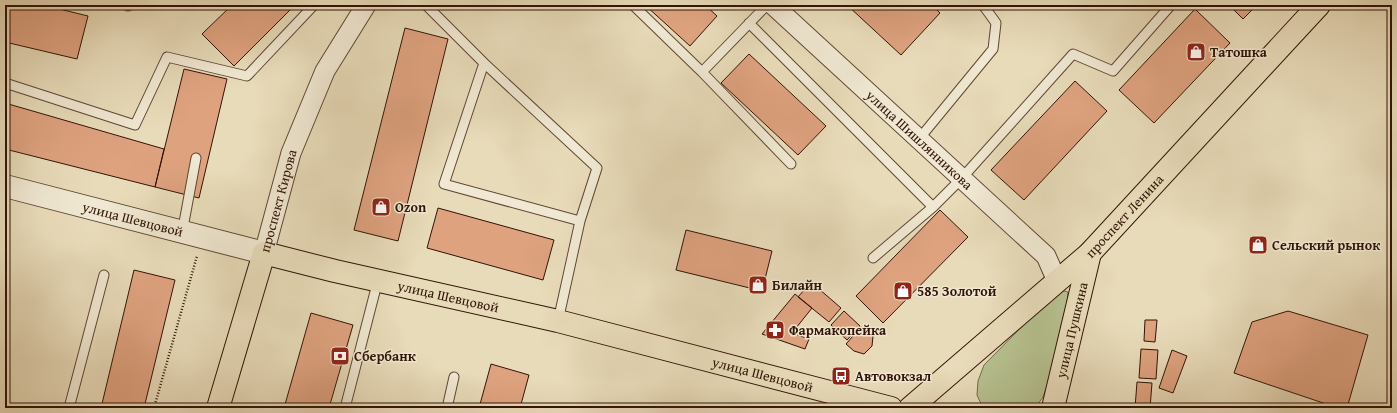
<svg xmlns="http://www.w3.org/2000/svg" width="1397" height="413" font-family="'Gentium Book Plus',serif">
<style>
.green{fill:#b6c08f;stroke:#746a4b}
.building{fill:#dea27f;stroke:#311407}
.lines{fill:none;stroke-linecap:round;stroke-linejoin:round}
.service-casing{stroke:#5f4634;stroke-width:11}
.minor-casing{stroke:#5f4634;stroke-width:21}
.tertiary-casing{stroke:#5f4634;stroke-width:24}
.primary-casing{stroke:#311407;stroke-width:24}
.path{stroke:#311407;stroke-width:2.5;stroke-dasharray:1 2;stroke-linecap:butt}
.service{stroke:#f0e8d2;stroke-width:9}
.minor{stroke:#f0e8d2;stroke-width:19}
.tertiary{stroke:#f0e8d2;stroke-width:22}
.primary{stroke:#e8dbb9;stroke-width:22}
.labels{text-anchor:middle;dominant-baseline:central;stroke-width:3;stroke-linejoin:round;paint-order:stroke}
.poi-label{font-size:14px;font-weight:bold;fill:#311407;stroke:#f0e8d2;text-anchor:start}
.street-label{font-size:14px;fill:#311407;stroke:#f0e8d2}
</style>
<rect width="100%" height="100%" fill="#e8dbb9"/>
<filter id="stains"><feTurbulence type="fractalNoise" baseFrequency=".005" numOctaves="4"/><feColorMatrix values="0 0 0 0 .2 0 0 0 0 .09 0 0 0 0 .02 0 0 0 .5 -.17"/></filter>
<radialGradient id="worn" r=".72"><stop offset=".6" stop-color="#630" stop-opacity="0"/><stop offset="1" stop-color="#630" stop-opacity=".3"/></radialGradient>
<!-- green -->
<path class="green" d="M1061,290l7,2 -1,14 -19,77 -5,14 -8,11h-52l-6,-13 1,-14 6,-16 68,-69z"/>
<!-- building -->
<path class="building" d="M8,5h35l45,11 -11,43 -72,-17v-23z
M232,5h63l-61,61 -32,-32z
M645,5h60l12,11 -27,30z
M847,5h85l8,8 -39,42z
M1229,5h28l-14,14z
M1195,9l35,34 -76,80 -35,-33z
M405,28l43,11 -50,202 -44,-11z
M749,54l77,72 -28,29 -77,-72z
M184,69l43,10 -28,119 -44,-11z
M1075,81l32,30 -83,89 -33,-30z
M5,103l159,46 -9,38 -150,-38z
M438,208l116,32 -11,40 -116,-32z
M940,210l28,27 -85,86 -27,-27z
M686,230l86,21 -10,40 -86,-21z
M134,270l41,10 -31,128h-43z
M811,282l30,26 -12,14 -31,-25z
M795,294l17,14 -20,25 17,6 -4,10 -43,-15z
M844,311l16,15 -13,14 -16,-15z
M1288,311l80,24 -21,73h-9l-104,-35 18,-51z
M311,313l42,12 -24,83h-45z
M1145,320h12l-2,22 -11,-1z
M861,327l12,9 -1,10 -8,8 -10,-3 -8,-7z
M1141,349l17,1 -2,29 -17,-1z
M1172,350l15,6 -14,37 -14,-5z
M491,364l38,11 -9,33h-41z
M1137,382l15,1 -2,25h-15z"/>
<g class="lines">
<!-- service casing -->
<g class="service-casing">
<path id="service" d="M426,5l58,58 113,105 -17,53 -22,100
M633,5l69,67 65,-67
M128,6l1,-1
M749,23l184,184
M484,63l-40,121 136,37
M702,72l89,92
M5,83l130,42 32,-68 80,19 67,-71
M919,139l74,-90 3,-26 -13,-18
M182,233l14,-75
M873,258l60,-51 29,-29 111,-124 40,17 58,-66
M69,408l35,-133
M345,408l33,-128
M447,408l7,-31"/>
</g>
<!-- minor casing -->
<g class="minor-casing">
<g id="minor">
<path id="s1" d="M773,5l273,251 11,25"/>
<path id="s2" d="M264,253l27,-100 34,-82 41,-66"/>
</g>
</g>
<!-- tertiary casing -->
<g class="tertiary-casing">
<g id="tertiary">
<path id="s3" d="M5,186l259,67"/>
</g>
</g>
<!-- primary casing -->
<g class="primary-casing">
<g id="primary">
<path id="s4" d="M218,408l46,-155 71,18 223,50 333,87"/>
<path id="s5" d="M910,408l180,-155 229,-248"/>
<path id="s6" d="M1053,408l37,-155"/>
</g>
</g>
<!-- path -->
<path class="path" d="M154,408l43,-152"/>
<!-- service -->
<use href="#service" class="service"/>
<!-- minor -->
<use href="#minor" class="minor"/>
<!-- tertiary -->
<use href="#tertiary" class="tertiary"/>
<!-- primary -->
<use href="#primary" class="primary"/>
</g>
<!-- icons -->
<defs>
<g id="shop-square" transform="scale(1)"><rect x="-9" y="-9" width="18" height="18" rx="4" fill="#8f2418" stroke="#f0e8d2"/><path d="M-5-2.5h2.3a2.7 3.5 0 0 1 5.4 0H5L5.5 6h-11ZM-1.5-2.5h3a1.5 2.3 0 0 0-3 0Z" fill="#fff"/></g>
<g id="pharmacy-square" transform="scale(1)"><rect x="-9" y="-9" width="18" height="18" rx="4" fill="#8f2418" stroke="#f0e8d2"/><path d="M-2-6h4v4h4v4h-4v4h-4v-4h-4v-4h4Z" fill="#fff"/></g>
<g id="bank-square" transform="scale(1)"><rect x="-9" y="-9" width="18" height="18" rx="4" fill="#8f2418" stroke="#f0e8d2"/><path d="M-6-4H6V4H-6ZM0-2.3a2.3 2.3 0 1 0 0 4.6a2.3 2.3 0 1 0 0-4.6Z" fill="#fff"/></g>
<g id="bus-square" transform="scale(1)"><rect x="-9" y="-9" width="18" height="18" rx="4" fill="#8f2418" stroke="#f0e8d2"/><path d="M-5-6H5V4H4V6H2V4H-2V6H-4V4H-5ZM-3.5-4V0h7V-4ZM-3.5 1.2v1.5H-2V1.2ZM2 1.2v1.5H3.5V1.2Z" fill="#fff"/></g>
</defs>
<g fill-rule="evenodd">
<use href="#shop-square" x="1196" y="52"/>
<use href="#shop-square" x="381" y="207"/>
<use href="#shop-square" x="1258" y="245"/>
<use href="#shop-square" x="758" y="285"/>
<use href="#shop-square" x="903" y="291"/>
<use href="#pharmacy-square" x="775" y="330"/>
<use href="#bank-square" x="340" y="356"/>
<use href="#bus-square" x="841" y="376"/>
</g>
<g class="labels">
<!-- poi labels -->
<g class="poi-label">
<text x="1210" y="52">Татошка</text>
<text x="395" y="207">Ozon</text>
<text x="1272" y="245">Сельский рынок</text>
<text x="772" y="285">Билайн</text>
<text x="917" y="291">585 Золотой</text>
<text x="789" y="330">Фармакопейка</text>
<text x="354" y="356">Сбербанк</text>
<text x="855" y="376">Автовокзал</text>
</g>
<!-- street labels -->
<g class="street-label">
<text stroke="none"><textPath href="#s1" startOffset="199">улица Шишлянникова</textPath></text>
<text stroke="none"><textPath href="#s2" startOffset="54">проспект Кирова</textPath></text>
<text stroke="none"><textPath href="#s5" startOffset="288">проспект Ленина</textPath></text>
<text stroke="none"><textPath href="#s3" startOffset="132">улица Шевцовой</textPath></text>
<text stroke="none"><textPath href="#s4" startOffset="351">улица Шевцовой</textPath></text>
<text stroke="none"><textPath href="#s6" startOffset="80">улица Пушкина</textPath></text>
<text stroke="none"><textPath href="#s4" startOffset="675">улица Шевцовой</textPath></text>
</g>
</g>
<!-- margin -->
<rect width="1397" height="413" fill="none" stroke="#e8dbb9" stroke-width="20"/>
<rect x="6" y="6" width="1385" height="401" fill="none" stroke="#311407" stroke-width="2"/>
<rect x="10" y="10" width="1377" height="393" fill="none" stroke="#311407"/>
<rect width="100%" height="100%" filter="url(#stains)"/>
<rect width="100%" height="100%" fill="url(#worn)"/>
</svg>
